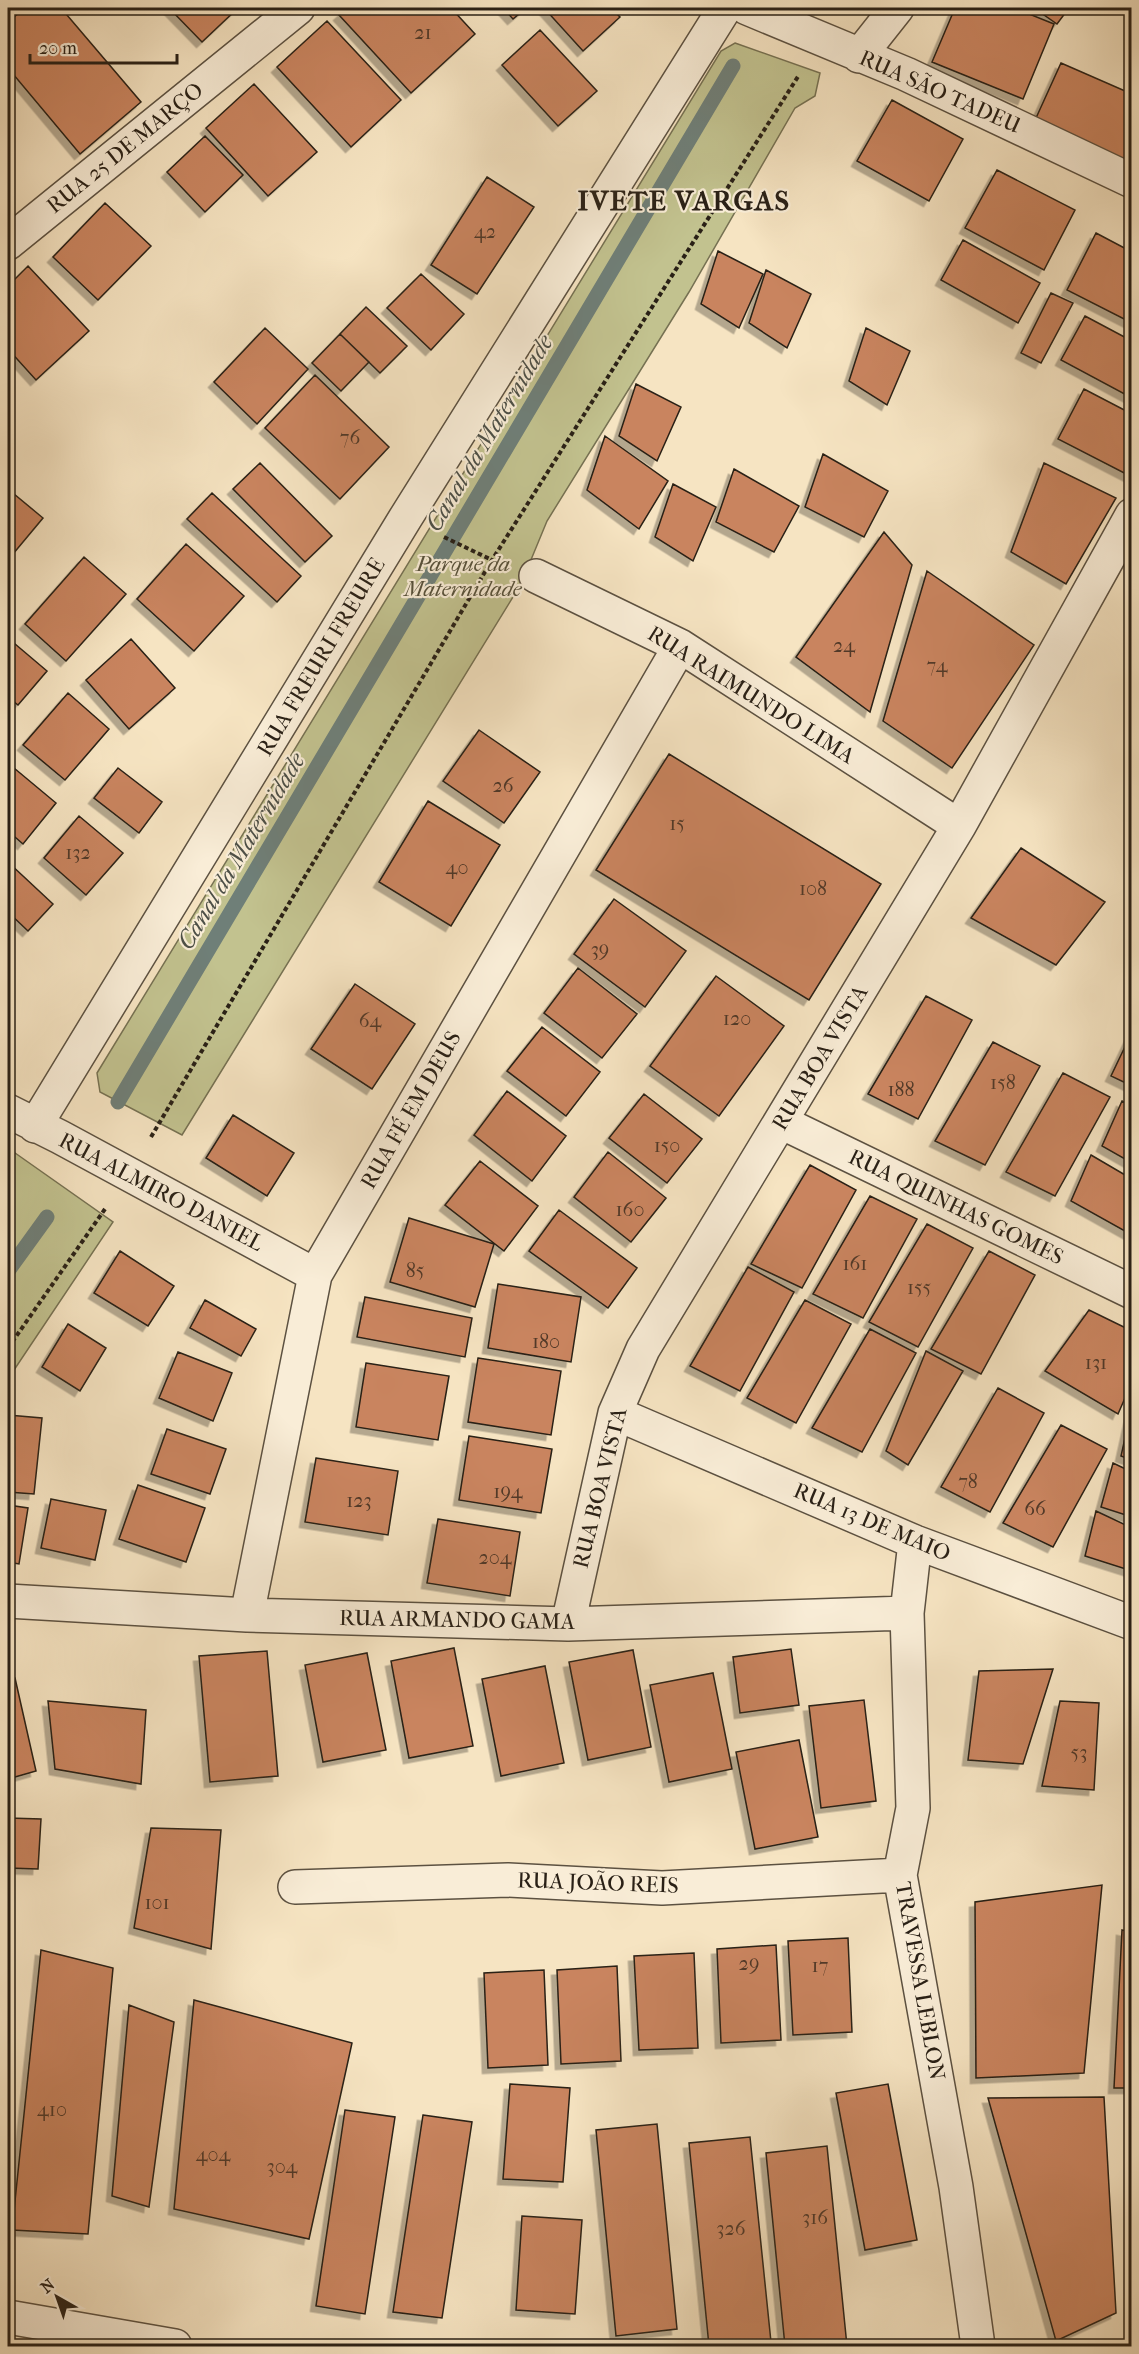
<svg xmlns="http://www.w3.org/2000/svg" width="1139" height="2354" font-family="'IM FELL French Canon',serif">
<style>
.green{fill:#c2c28f;stroke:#767152;stroke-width:1.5}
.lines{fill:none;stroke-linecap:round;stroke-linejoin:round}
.stream{stroke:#6f7f78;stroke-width:15}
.building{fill:#c9845e;stroke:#292016;stroke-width:1.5;filter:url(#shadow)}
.minor-casing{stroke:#5c5141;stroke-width:36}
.tertiary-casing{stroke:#5c5141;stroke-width:36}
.path{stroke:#292016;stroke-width:4;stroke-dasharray:4.5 3;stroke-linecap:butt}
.minor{stroke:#f9edd7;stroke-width:33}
.tertiary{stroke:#f9edd7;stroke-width:33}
.labels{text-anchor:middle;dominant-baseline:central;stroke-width:4.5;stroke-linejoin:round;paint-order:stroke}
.number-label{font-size:20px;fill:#513928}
.street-label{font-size:22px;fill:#292016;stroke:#f9edd7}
.park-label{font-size:22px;font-style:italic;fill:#57513a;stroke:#f9edd7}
.water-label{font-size:24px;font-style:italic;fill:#4c4f47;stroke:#f9edd7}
.district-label{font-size:28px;font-weight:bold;letter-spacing:1.5px;fill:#292016;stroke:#f9edd7}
</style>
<defs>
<filter id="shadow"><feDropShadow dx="-5.5" dy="5.5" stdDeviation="0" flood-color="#0004"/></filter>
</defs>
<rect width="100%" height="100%" fill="#f6e4c2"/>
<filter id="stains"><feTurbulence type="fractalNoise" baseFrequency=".00333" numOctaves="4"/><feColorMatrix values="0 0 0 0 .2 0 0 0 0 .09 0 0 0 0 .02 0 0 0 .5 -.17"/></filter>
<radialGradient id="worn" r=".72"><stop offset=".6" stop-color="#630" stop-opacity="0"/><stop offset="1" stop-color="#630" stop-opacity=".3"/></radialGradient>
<!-- green -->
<path class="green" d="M735,43l85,30 -5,23 -20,12 -106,184 -142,229 -26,63 -339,551 -82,-43 -3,-19 624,-1022z
M8,1148l105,74 -105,157z"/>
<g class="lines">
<!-- stream -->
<path class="stream" d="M118,1102l615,-1036
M8,1271l39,-54"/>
</g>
<!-- building -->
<path class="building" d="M25,8h36l80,94 -61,52 -72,-86v-46z
M169,8h69l-36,34z
M347,8h104l24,26 -64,59 -72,-78z
M503,8h23l-13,11z
M544,8h67l9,9 -37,34z
M955,8h59l40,16 -31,75 -91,-37z
M1034,8h35l-12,16z
M327,21l74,79 -50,47 -74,-80z
M540,30l57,61 -39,35 -56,-61z
M1061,63l71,31v72l-101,-37z
M254,84l63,68 -49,44 -62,-68z
M892,100l71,39 -34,62 -72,-40z
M205,136l38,39 -38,37 -38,-40z
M997,170l78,40 -31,60 -79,-42z
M487,177l47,30 -57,87 -46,-29z
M105,203l46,43 -53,54 -45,-43z
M1096,233l36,19v71l-65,-33z
M963,240l77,43 -22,40 -77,-43z
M718,251l45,23 -24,54 -38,-24z
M28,266l61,65 -53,49 -28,-31v-63z
M766,270l45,24 -24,54 -38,-25z
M421,274l43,40 -33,36 -44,-42z
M1051,293l22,10 -32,60 -20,-10z
M366,307l41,39 -27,27 -40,-39z
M1085,316l47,25v57l-71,-38z
M265,328l43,41 -51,55 -43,-42z
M866,328l44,23 -23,54 -38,-24z
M340,334l29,28 -28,29 -29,-28z
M315,375l74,72 -49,52 -75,-71z
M636,384l45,23 -24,54 -38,-25z
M1084,389l48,25v63l-74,-38z
M605,436l63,45 -29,48 -52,-39z
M823,454l65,37 -24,46 -59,-30z
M260,463l72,73 -27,26 -72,-73z
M1044,463l72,35 -50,86 -55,-32z
M734,469l65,37 -25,46 -58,-30z
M673,484l43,23 -23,54 -38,-24z
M8,489l35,29 -35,42z
M212,493l89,83 -24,26 -90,-83z
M884,532l28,33 -42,147 -74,-55z
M186,544l58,52 -50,55 -57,-52z
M84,557l42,37 -60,67 -41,-37z
M927,571l107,74 -82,123 -69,-47z
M8,638l39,33 -29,34 -10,-8z
M131,639l44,49 -46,41 -43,-49z
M68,693l41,36 -44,51 -42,-35z
M479,730l61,42 -36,51 -61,-42z
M669,754l212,130 -72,116 -213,-130z
M8,763l48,40 -33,41 -15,-13z
M118,768l44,34 -23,31 -45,-35z
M428,801l72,44 -49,81 -72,-44z
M79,816l44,37 -37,42 -42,-37z
M1021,848l84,54 -49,63 -85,-47z
M8,862l45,42 -25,27 -20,-19z
M614,899l72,52 -41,56 -71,-53z
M578,968l59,46 -35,44 -58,-45z
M716,976l68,50 -65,90 -69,-50z
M355,984l60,40 -43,65 -61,-40z
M926,996l46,24 -54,99 -50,-25z
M542,1027l58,45 -34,44 -59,-45z
M1132,1032v54l-21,-10z
M993,1042l47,24 -55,99 -50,-24z
M1063,1073l47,24 -55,99 -49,-24z
M507,1091l59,45 -34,45 -58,-46z
M644,1094l58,45 -35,44 -58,-45z
M1122,1101l10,6v56l-30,-17z
M233,1115l61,38 -27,43 -61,-38z
M608,1152l58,46 -35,44 -57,-45z
M1091,1155l41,24v56l-61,-34z
M480,1161l58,45 -34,45 -59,-46z
M810,1165l46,25 -54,98 -51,-24z
M870,1196l47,23 -54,99 -50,-24z
M559,1210l78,58 -29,40 -79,-57z
M409,1218l85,26 -19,63 -85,-25z
M927,1224l46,24 -55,99 -49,-25z
M120,1251l54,35 -26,40 -54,-33z
M989,1251l46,24 -54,99 -50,-25z
M748,1267l46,25 -54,99 -50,-25z
M498,1284l83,13 -10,65 -83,-14z
M365,1297l107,21 -7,39 -108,-20z
M205,1300l51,29 -15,27 -51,-28z
M805,1300l46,24 -55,99 -49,-25z
M1089,1310l43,21v51l-14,32 -73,-43z
M68,1324l38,24 -26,43 -38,-24z
M870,1329l46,24 -54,99 -50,-24z
M926,1351l37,20 -55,94 -22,-14z
M178,1352l54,21 -19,48 -54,-23z
M478,1358l83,13 -10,64 -83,-13z
M366,1363l83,13 -11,64 -82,-13z
M998,1388l46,25 -54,99 -49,-25z
M1131,1411h1v49l-11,-4z
M8,1415l34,3 -8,76 -26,-2z
M1061,1425l46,24 -54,98 -50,-24z
M167,1429l59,20 -16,45 -59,-20z
M469,1436l83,13 -11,64 -82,-13z
M316,1458l82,13 -10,64 -83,-13z
M1113,1463l19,9v45l-31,-10z
M138,1485l67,23 -19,54 -67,-23z
M51,1499l55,11 -11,50 -54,-12z
M8,1505l20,3 -9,56 -11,-2z
M1096,1511l36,17v43l-47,-15z
M438,1519l82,13 -10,64 -83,-13z
M454,1648l19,98 -64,12 -18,-97z
M791,1649l8,56 -59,8 -7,-56z
M633,1650l18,97 -63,13 -19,-98z
M267,1651l11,125 -68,6 -11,-126z
M367,1653l19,97 -63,12 -18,-97z
M545,1666l19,97 -63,13 -19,-97z
M1053,1669l-30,95 -55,-4 11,-89z
M713,1673l19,96 -63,13 -19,-97z
M15,1678l21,93 -28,8v-100z
M864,1700l12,101 -55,7 -12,-102z
M48,1701l98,9 -5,74 -86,-15z
M1060,1701l39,2 -5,87 -52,-4z
M799,1740l19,97 -63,12 -19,-97z
M8,1818l33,1 -3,50 -30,-1z
M151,1828l70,2 -10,119 -77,-21z
M1102,1885l-18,188 -108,5 -1,-176z
M1122,1930l10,2v156h-18z
M848,1938l4,94 -59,3 -5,-94z
M776,1945l5,95 -60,3 -4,-94z
M41,1950l72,18 -25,266 -76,-4z
M694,1953l4,95 -59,2 -5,-94z
M617,1966l4,95 -60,3 -4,-94z
M544,1970l4,95 -60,3 -4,-95z
M194,2000l158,43 -43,196 -135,-30z
M129,2005l45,17 -25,185 -37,-11z
M510,2084l60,4 -7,94 -60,-3z
M888,2084l29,156 -52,10 -29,-157z
M1104,2097l12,216 -60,28 -68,-243z
M345,2110l50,7 -30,197 -49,-8z
M423,2115l49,7 -30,196 -49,-6z
M657,2124l20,205 -61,7 -20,-206z
M750,2137l21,205 -62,4 -20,-203z
M827,2146l20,200h-62l-19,-193z
M522,2216l60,4 -7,94 -59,-4z"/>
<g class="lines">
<!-- minor casing -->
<g class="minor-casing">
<path id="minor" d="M747,8l159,66 226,107
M859,56l38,-48
M8,243l290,-235
M536,576l144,70 279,180
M8,1111l52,26 255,138
M781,1122l351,170
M35,1126l371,-609 319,-509
M615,1413l300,129 217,81
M915,1542l-8,71 6,195 -13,67 56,312 22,159
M8,1601l239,14 321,9 339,-11
M247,1615l68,-340 365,-629
M568,1624l47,-211 28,-64 316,-523 173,-311
M295,1887l213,-7 154,8 238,-13"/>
</g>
<!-- tertiary casing -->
<g class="tertiary-casing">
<path id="tertiary" d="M8,2317l167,29"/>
</g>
<!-- path -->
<path class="path" d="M444,537l50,24
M151,1137l341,-577 307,-485
M8,1348l97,-139"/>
<!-- minor -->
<use href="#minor" class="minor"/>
<!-- tertiary -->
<use href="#tertiary" class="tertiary"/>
</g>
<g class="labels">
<!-- number labels -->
<g class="number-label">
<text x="423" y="32">21</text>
<text x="485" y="231">42</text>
<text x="350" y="437">76</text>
<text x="844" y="645">24</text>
<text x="937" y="665">74</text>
<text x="503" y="785">26</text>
<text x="677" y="823">15</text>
<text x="78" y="852">132</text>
<text x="457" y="867">40</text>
<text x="813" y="888">108</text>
<text x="600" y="949">39</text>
<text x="737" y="1018">120</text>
<text x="370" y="1020">64</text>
<text x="1003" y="1082">158</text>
<text x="901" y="1089">188</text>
<text x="667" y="1145">150</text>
<text x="630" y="1209">160</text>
<text x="855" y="1263">161</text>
<text x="415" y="1270">85</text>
<text x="919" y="1287">155</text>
<text x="546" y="1341">180</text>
<text x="1096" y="1362">131</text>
<text x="968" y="1481">78</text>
<text x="508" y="1491">194</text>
<text x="359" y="1500">123</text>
<text x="1035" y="1508">66</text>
<text x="495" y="1557">204</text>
<text x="1079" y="1752">53</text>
<text x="157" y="1902">101</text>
<text x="749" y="1963">29</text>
<text x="820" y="1965">17</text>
<text x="52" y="2109">410</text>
<text x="213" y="2154">404</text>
<text x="282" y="2166">304</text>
<text x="815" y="2217">316</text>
<text x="731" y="2228">326</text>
</g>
<!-- street labels -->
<g class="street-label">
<text transform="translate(940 92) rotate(24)">RUA SÃO TADEU</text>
<text transform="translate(125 148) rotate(-39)">RUA 25 DE MARÇO</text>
<text transform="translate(321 657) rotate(-59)">RUA FREURI FREURE</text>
<text transform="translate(751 695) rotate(32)">RUA RAIMUNDO LIMA</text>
<text transform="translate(820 1058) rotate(-59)">RUA BOA VISTA</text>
<text transform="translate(411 1110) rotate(-60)">RUA FÉ EM DEUS</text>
<text transform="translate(161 1192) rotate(28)">RUA ALMIRO DANIEL</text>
<text transform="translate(956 1207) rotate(26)">RUA QUINHAS GOMES</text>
<text transform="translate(600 1488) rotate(-76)">RUA BOA VISTA</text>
<text transform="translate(872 1522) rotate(23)">RUA 13 DE MAIO</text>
<text transform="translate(457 1620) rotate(1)">RUA ARMANDO GAMA</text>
<text transform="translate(598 1883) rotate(2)">RUA JOÃO REIS</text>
<text transform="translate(920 1981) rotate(80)">TRAVESSA LEBLON</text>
</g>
<!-- park labels -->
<g class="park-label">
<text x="463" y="564">Parque da<tspan x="463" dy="25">Maternidade</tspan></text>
</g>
<!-- water labels -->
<g class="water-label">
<text transform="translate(489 433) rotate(-59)">Canal da Maternidade</text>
<text transform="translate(241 851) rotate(-59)">Canal da Maternidade</text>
</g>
<!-- district labels -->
<g class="district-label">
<text x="684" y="200">IVETE VARGAS</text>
</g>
</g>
<!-- margin -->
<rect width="1139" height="2354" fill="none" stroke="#f6e4c2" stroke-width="30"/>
<rect x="9" y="9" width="1121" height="2336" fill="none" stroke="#292016" stroke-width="3"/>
<rect x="15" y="15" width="1109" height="2324" fill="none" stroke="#292016" stroke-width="1.5"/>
<!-- north arrow -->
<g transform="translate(57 2297) rotate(320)" stroke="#f9edd7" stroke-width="4.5" paint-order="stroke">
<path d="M0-4.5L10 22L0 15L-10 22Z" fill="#292016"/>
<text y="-9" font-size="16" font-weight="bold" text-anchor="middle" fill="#292016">N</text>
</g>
<!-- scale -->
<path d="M30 54v9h147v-9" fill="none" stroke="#292016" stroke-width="3"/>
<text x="39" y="54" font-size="18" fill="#292016" stroke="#f9edd7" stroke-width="4.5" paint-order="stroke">20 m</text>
<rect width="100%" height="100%" filter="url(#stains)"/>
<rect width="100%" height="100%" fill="url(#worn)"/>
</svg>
